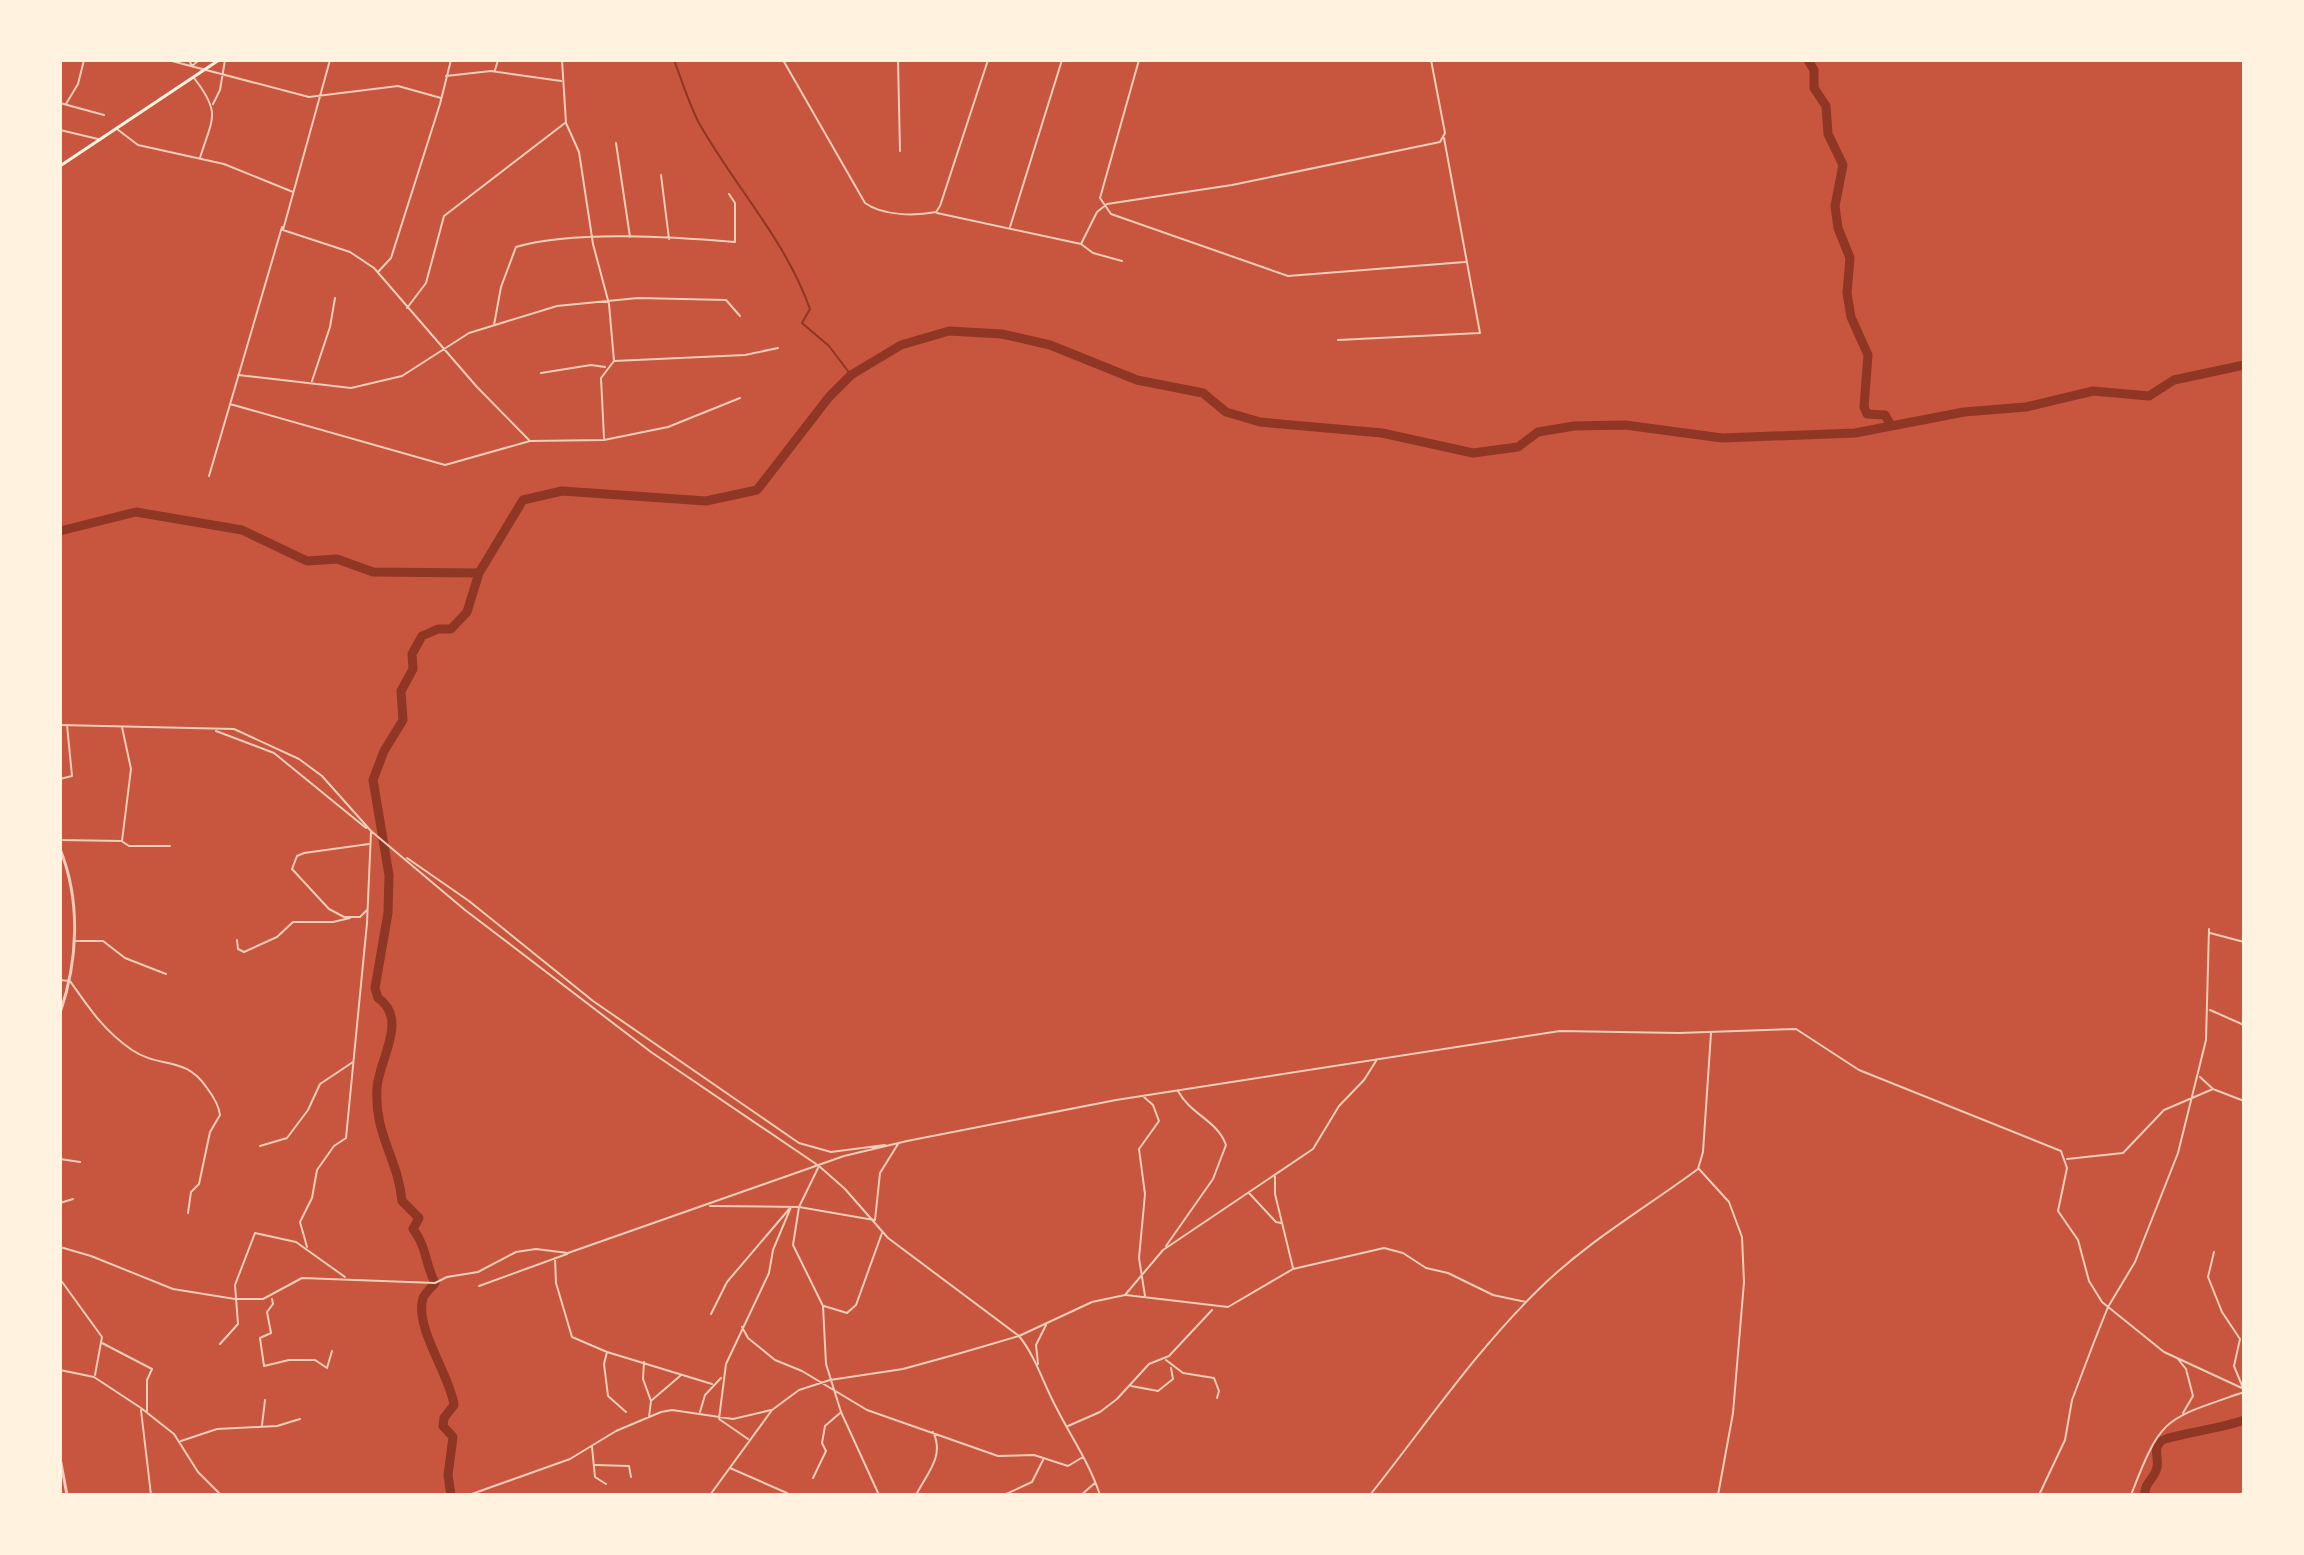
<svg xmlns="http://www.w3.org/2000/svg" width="2304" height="1555" font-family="Barlow,sans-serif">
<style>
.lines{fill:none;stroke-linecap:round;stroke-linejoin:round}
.stream{stroke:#8f3625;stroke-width:2}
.river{stroke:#8f3625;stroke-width:9}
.minor{stroke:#f1ccb7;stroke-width:2}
.tertiary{stroke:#f1ccb7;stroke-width:3}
.secondary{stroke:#fff3e0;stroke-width:3}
</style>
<rect width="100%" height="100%" fill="#c8553d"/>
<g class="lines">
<!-- stream -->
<path class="stream" d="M674,60c8,21 15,44 25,63 36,64 86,116 111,186l-8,14 27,23 22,29"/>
<!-- river -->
<path class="river" d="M1808,60l6,10v18l12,18 2,28 15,31 -8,41 3,22 12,30 -3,35 4,24 17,38 -4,52 3,7 18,1 5,9
M60,531l76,-19 106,18 65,31 30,-2 36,13 106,1 44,-73 39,-9 144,10 51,-11 72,-93 22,-22 50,-30 48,-14 53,3 48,11 87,35 66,13 23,19 34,10 122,11 91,20 45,-6 20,-15 36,-6 51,-1 97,13 133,-5 109,-21 62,-5 67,-16 56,5 25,-16 70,-15
M451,1495l-3,-20 5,-38 -10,-11 1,-8 10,-13c-4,-30 -40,-78 -31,-107 2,-5 8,-10 12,-15 -10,-19 -8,-36 -22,-54l6,-11 -17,-17c-4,-43 -28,-66 -25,-113 2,-29 32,-69 1,-90l-3,-10 13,-75 1,-38 -16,-95 11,-29 19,-31 -2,-29 12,-22 -1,-15 10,-18 16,-7h13l16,-17 12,-39
M2145,1495c-1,-13 10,-16 12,-28 2,-9 -4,-17 3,-25 4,-6 69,-15 84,-22"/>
<!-- minor -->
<path class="minor" d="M168,60l141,37 89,-11 43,12
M189,60l3,6 7,-6
M330,60l-47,170 67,22 24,16 103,119 52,53
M562,60l4,63 13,29 14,92 16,60 5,57
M783,60l82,143c18,13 50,13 71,9l4,-6 48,-146
M898,60l2,91
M1139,60l-39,138 11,16 177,62 177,-14
M495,70l3,-10
M446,76l45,-5 70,10
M194,78c28,36 18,40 6,80
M60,103l44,12
M66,104l12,-20 6,-24
M213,104l7,-14 5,-30
M117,129l21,16 86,19 69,28
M60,130l38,9
M616,143l14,94
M661,175l8,64
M937,213l144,31 12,9 29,8
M1010,227l52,-167
M1081,244l16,-32 10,-8 125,-19 208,-43 5,-9 -14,-73
M378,272l13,-14 49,-154 11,-44
M407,308l19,-25 18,-67 121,-93
M494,325l7,-38 15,-40c57,-17 159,-10 219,-5v-39l-6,-9
M1338,340l142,-7 -36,-195
M541,373l50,-8 14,2
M238,375l113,13 51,-12 67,-43 88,-27 81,-8 88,2 14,16
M312,381l18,-54 5,-29
M230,404l215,61 85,-24 74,-1 64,-13 72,-29
M604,438l-3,-60 13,-17 131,-6 33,-7
M209,476l73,-249
M60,725l174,4 65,30 23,17 49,55 94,79 186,142 168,114 26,23 43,49 131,98c17,21 24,47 37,71 15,30 33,55 44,88
M216,731l58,22 92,75
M60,779l12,-3 -5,-51
M60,840l62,1 9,-72 -9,-42
M123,842l6,4h41
M407,858l62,43 124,100 206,142 32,9 54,-7
M367,910l-7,7h-16l-15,-8 -37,-40 5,-13 7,-3 65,-9
M2210,933l34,9
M237,940l1,9 6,3 33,-15 16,-15h40l17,-4
M76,941h27l22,17 41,16
M60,980l10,1c19,27 34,50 62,69 28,19 53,5 75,38 6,8 12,17 13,27l-10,17 -11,52 -8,8 -3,21
M2210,1010l34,15
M2200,1077l13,12 31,12
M1144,1097l9,8 6,16 -20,28 6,45 -6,64 6,38
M260,1146l27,-8 21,-28 12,-26 33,-22
M60,1159l20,3
M2067,1159l56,-6 41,-43 49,-21
M818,1168l-19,39 -6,38 30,61 3,58 15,48 38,83
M1699,1169l30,33 13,35 2,45 -11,131 -15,82
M1275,1177v17l18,74
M1249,1193l27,29 5,1
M60,1203l13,-4
M710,1206l89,1 75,13
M875,1220l5,-47 18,-29
M1166,1246l47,-67 13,-34c-9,-25 -35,-30 -48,-54
M60,1247l31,9 82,33 62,10h28l39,-21 133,5 12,-6 31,-5 38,-20 20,-3 32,4 276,-97 63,-15 209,-41 444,-69 119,2 117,-4 63,41 202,81 6,17 -9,43 20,29 11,41 13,21 62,50 80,37
M307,1247l-7,-25 12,-24 5,-28 17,-24 12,-8 21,-215 4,-91
M2214,1252l-6,25 14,35 18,27 -6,27 9,22
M555,1258l1,25 16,54 35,15 105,32
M60,1279l42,58 -7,38
M479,1286l88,-32
M1126,1295l102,12 65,-38 91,-21 19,5 23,15 22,5 45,22 33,7
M272,1299l1,5 -6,8 4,21 -11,5 4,28 25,-6h26l12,8 5,-17
M824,1306l23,7 9,-8 26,-72
M711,1314l16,-32 63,-74
M742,1327l6,11 27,22 27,11 65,39 131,46 36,-1 34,11 15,-9
M102,1343l50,26 -5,11v31
M220,1344l18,-20 -3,-39 20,-52 41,9 49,35
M607,1352l-3,12 4,32 18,16
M2178,1359l8,10 7,27 -10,17
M1166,1360l17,13 31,5 5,13 -2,7
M644,1362l-1,17 8,22 -2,16
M1038,1364l-2,-19 10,-20
M60,1370l34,7 47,31 33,26 24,38 23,23
M1131,1386l27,5 15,-12 -2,-11
M652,1400l28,-24
M141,1410l10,85
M700,1412l5,-17 16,-17
M262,1425l3,-25
M1068,1426l32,-14 17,-13 32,-35 20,-8 43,-46
M748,1439l-29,-20 7,-55 43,-91 4,-23 18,-43
M181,1441l36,-12 60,-3 23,-7
M592,1447l3,30 11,7
M595,1465l34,1 2,11
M730,1468l57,25
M813,1478l13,-27 -4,-8 3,-17 15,-13
M469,1495l101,-36 46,-28 45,-19 11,-2 61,9 38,-9
M710,1495l62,-85 27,-20 31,-10 73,-11 58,-16 58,-17 73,-34 33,-7 38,-45 150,-101 26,-43 25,-26 12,-19
M916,1495c11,-22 29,-39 17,-63
M1004,1495l28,-13 11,-22
M1081,1495l14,-12
M1370,1495c55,-69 104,-142 167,-204 48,-48 107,-82 161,-122l5,-17 8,-119
M2039,1495l26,-55 7,-40 22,-58 14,-35 27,-45 43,-109 28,-113 3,-111
M2131,1495c31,-80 33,-75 113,-103
M2237,1495l7,-2"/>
<!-- tertiary -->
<path class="tertiary" d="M60,849c21,52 18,112 0,164
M60,1458l7,37"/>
<!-- secondary -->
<path class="secondary" d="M60,166l159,-106"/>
</g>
<!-- border -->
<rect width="2304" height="1555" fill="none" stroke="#fff3e0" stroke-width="124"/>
</svg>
